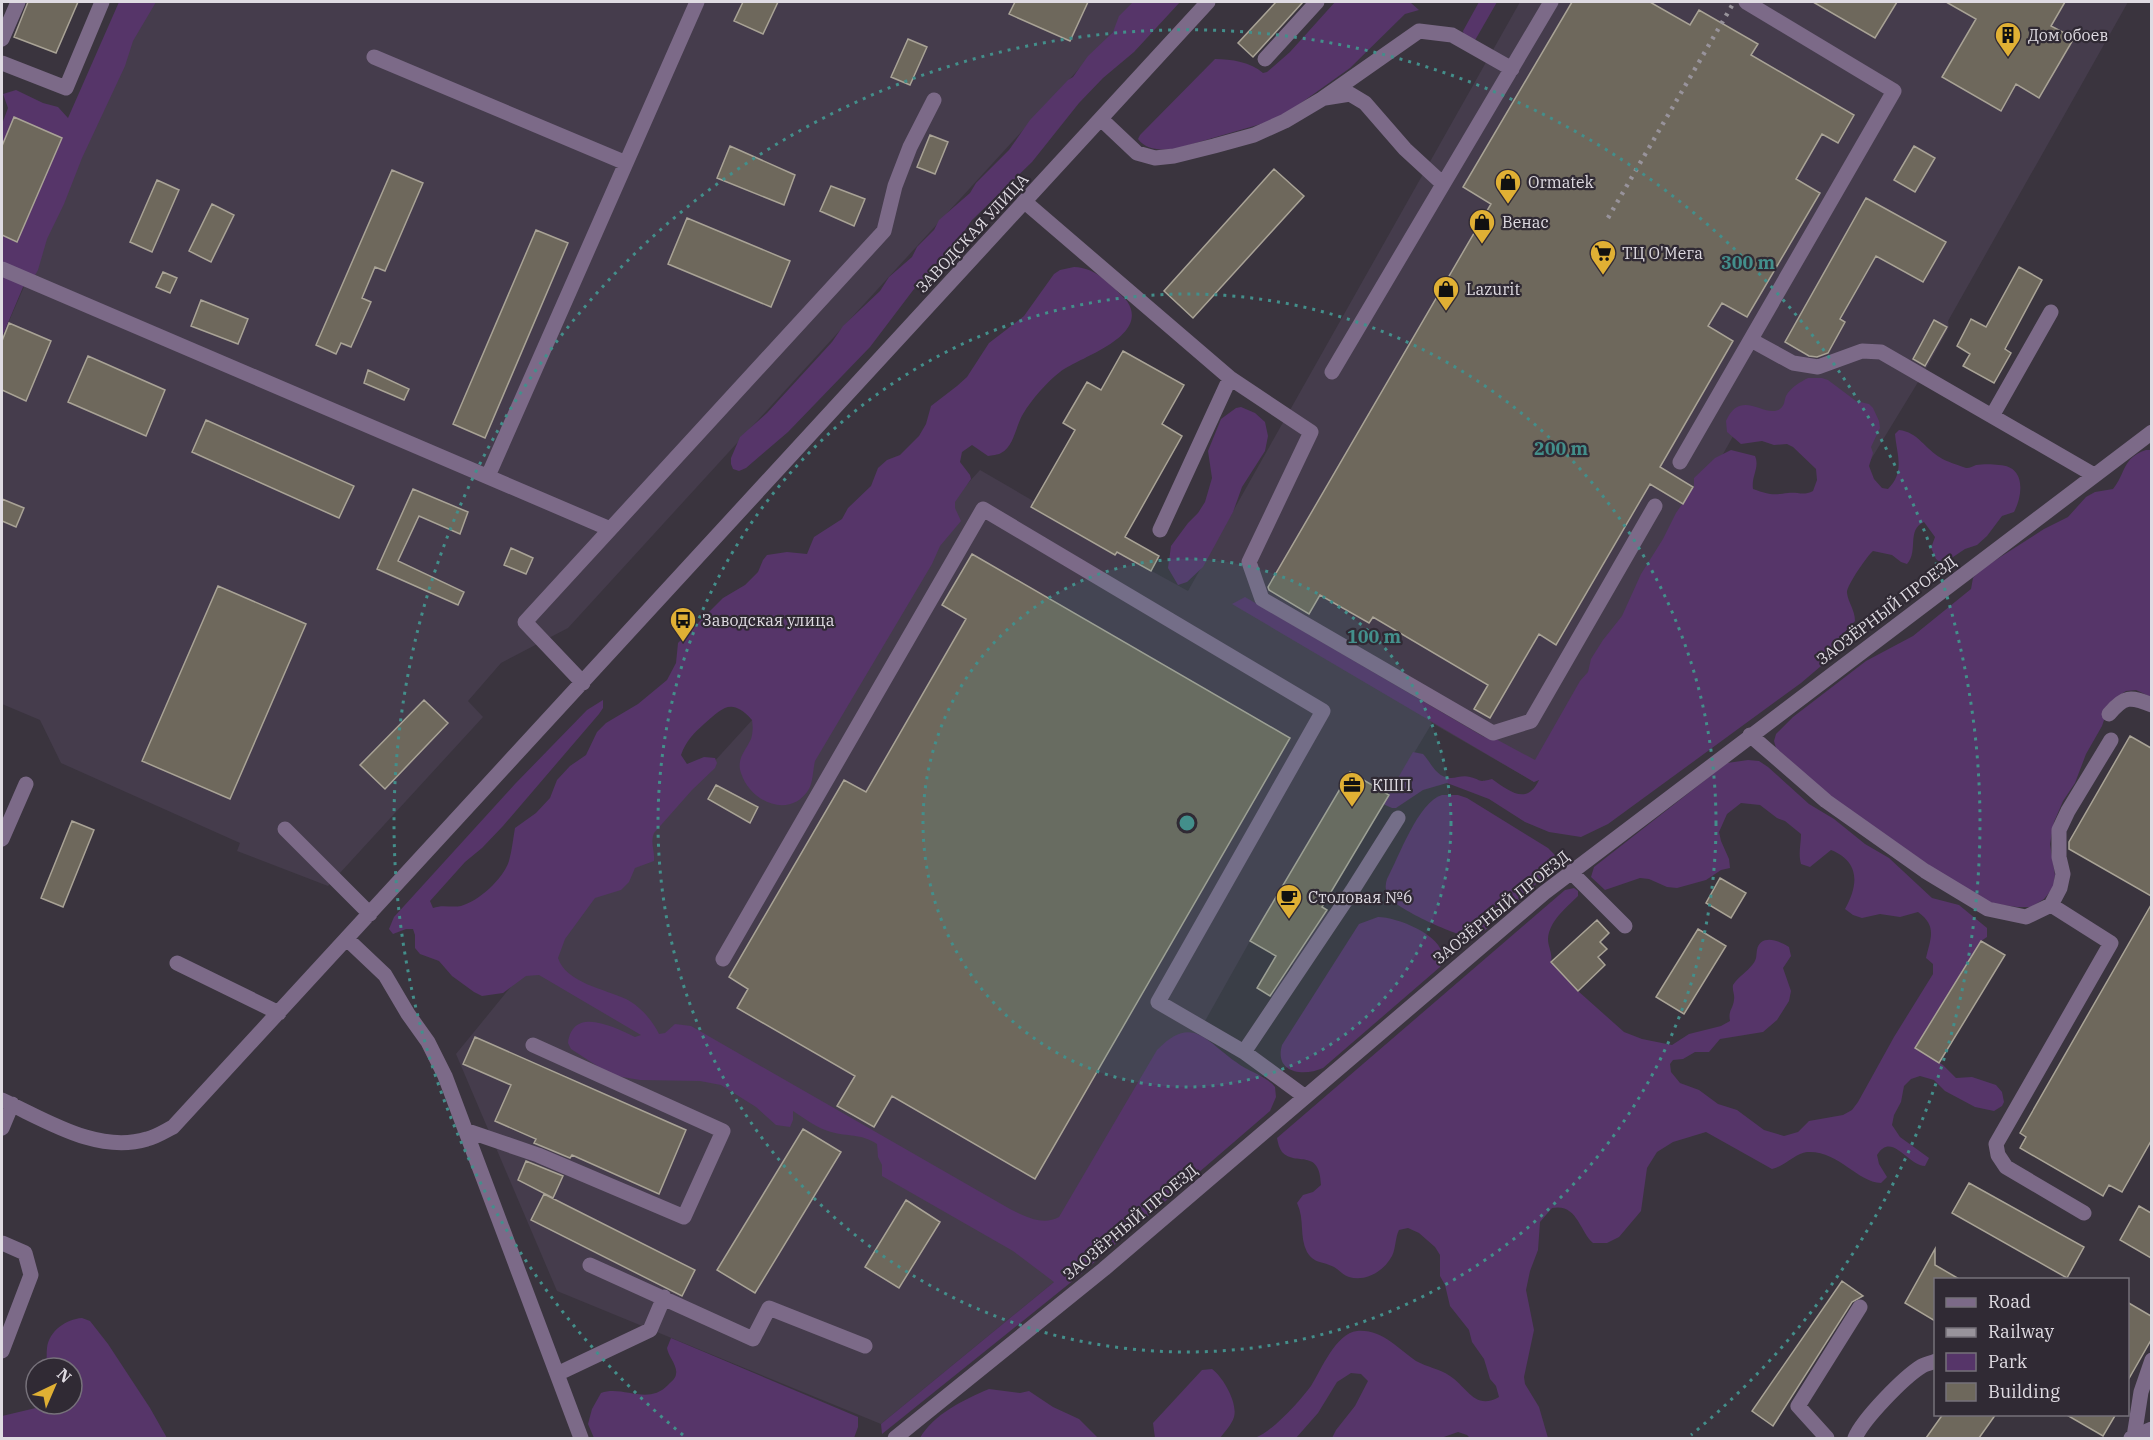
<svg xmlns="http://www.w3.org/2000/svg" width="2153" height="1440" font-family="'IBM Plex Serif',serif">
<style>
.built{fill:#453c4c}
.green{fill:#563569}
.building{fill:#6e685c;stroke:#a9a396;stroke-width:1.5}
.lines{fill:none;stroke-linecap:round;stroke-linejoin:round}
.minor{stroke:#7c6a88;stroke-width:15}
.rail{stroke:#98939b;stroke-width:4.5;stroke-dasharray:3 6;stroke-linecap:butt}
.ring{fill:none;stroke:#438f8b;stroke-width:3;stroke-dasharray:3 6}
.labels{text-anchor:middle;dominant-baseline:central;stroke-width:4.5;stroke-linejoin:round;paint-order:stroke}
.poi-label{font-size:16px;fill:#dfdbe2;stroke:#302a34;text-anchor:start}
.street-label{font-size:16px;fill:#dfdbe2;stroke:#302a34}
.centre{fill:#438f8b;stroke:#302a34;stroke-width:3}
.ring-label{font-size:18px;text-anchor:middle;font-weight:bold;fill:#438f8b;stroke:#302a34;stroke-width:4.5;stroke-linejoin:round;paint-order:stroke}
</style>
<rect width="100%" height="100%" fill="#3a343e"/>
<!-- built -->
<path class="built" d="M149,2h991l-572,626 -67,35 -33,38 15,16 -155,169 -91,-35 3,-8 -179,-80 -21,-43 -38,-16v-367z
M1520,2h608l-180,319 1,6 -23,42 -67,110 -114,-64 -205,364 -6,3 -102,-59 -110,184 9,6 -33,55 -6,-3 -19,33 -16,-10 19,-32 -26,-15 -185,329 -11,12 -173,142 -324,-133 -101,-237 71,-87 453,-497 55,32 -3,6 82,47 3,-3 71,39z"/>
<!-- green -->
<path class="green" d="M119,2h37l-23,39 -8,25 -43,92 -18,46 -17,35 -9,31 -4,7 -11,10 -21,50v-213l6,-16 -5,-14 13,-4 27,13 15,4 10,11z
M1133,2h47l-46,50 -31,26 -24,25 -47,59 -60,58 -24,34 -34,35 -44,58 -82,85 -42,36 -7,3 -6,-2 -2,-5v-6l9,-21 27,-24 65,-71 11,-16 37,-35 9,-14 23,-20 5,-10 17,-17 5,-10 31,-27 6,-10 33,-33 21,-30 38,-40 5,-3 15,-21 25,-24 6,-16z
M1335,2h77l-1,1 8,7 -14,4 -55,54 -63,45 -9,6 -103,30c-13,1 -28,2 -37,-10l2,-4 75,-76c16,0 36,3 48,14l4,-1 23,-20z
M1479,2h18l-23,40 -10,-7 -1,-4z
M1074,267c22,0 39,20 53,34 24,36 -48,56 -67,71 -14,11 -28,27 -37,42 -7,11 -9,33 -22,39 -3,2 -9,2 -13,3l-16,-11 -10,7 -2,10 10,13 1,4 -16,23v6l6,13 -21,25 -8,18 -117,197c-2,8 -2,21 -6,28 -19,31 -59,13 -68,-16 -5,-14 5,-23 10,-34 2,-6 2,-13 1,-19 -21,-23 -29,-12 -48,4 -11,10 -18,17 -23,31l6,9 17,-7 11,1 2,5 -2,5 -23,22 -38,43c-4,11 1,17 0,28l-19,7 -6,14 -8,8 -26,8 -30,41 -7,19c8,25 47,31 68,41 14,7 26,21 33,35l6,-1 10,-9 16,2 319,183c16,8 33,17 49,8l98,-167c35,-36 48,-10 79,12 13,10 29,13 39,25l1,10 -6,14 -195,168 -193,155 -1,-10 173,-142 -41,-31 -131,-75v-11l-4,-8 -1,-13c-17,-11 -29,-7 -46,-12 -14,-4 -26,-13 -38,-21v9l-3,7 -14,-2 -20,-18 -35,-22 -21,-4 -60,-1 -29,-5 -40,-26 -3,-6c5,-38 47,-15 67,-6l6,-2 -102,-60 -13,1 -23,17 -21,3 -8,-4 -22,-16 -13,-15 -19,-7 -5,-6v-13l-2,-6h-7l-13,5 -4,-5 5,-12 121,-133 72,-74 16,-10v8l-4,6 -96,112 -21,22 -17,14 -35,39 3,7c10,-4 18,0 28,-2 18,-5 42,-27 48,-45 3,-11 4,-22 6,-33l21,-15 14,-15 7,-18 13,-14 16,-11 11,-23 9,-9 32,-19 29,-24 9,-17 2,-20 45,-45 22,-13 13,-13 5,-12 4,-5 20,-3 20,2 7,-17 28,-18 6,-11 23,-22 7,-18 9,-8 13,-5 19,-19 7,-12 5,-18 26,-20 10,-9 22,-34 35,-27 30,-42 6,-4z
M1808,378h14l6,2 28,21 13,3 4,4 6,13 1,7 -9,19 2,6 -4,13 5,13 8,9 6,1c17,-17 9,-33 7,-55l4,-4c19,2 26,19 42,28 2,2 24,10 26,10 3,0 6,-2 9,-3 7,-1 16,-1 23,0 27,1 24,30 15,47l-12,4 -15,20 -10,9 -12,4 -18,12 -6,2 -5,-4 -5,-11 4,-11 -11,-15c-18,8 -5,29 -17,42l-6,-2 -9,-7 -19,-4c-5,4 -27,35 -26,42 1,9 8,17 8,28l-14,15 -7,19 -33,28 -193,141 -27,13 -32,-5 -24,-10 -36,-23 -42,-16 -24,7 -27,18h-4l-9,-4 30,-52 10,2c8,8 13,24 28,24 6,0 12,-3 19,-1 13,3 6,6 22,2 17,12 35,27 47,1l-5,2 -302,-178 13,-7 239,140 10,1 41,22 45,-79 8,-9 3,-13 12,-19 19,-24 19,-42 22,-35 13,-26 18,-26v-9l21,-20 16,-8 24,6c5,12 -4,20 -2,33 17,6 19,6 35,4 10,-1 16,3 25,-2l4,-11 -1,-11 -23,-22 -6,-3 -13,1 -12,-4 -21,3 -14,-12 -1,-11c15,-34 39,-2 54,-12 5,-4 4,-8 6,-13 4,-8 14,-14 22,-18z
M1241,407l14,6 10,9 3,14 -3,15 -23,36 -9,25 -30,55 -16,15 -9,3 -10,-17 3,-22 17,-23 10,-10 7,-11 7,-24 -4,-27 13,-32 15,-11z
M2146,450h5v247l-15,-7 -10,1 -6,4 -11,10 -7,21 -16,28 -11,29 -12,18 -9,21 -4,22 5,31 -2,13 -9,11 -13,8h-14l-35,-5 -150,-104 -56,-50 -2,-7 2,-7 17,-17 73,-56 47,-25 58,-47 2,-11 7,-8 64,-41 24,-12 18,-20 9,-5 18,-3c13,-16 9,-31 33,-39z
M1748,760l11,1 9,6 41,37 25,15 31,25 24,14 43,40 27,7 28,23v9l-6,4 -66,107 28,17 13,13 16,-1 24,8 6,7 2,10 -2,4 -8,5 -19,-4 -30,-16 -11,-11 -14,-4 -9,3 -7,7 -3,16 -7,13 -2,10 8,12 29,21 -4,8c-18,-1 -33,-35 -48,-11l2,9 8,13 -6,6c-24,-1 -43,-33 -74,-31 -11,1 -22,14 -35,17l-66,-37 -33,10 -16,10 -10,16 -6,43 -22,26 -12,6h-14c-14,-13 -16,-40 -41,-35l-12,14 -2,28 -8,21 -4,19 8,40 -10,47 1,7 14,23 9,31h-78l-3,-3 -9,-3 -17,6h-109l4,-8 19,-24 13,-25 -7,-7 -10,-1 -14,9 -19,31 -22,25h-41c18,-7 44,-36 56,-52 10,-16 25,-53 46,-55 25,-2 40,17 59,30 11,6 24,8 34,15 17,11 25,35 49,21l-3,-11 -6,-7 -6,-20 -12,-17 -3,-12 -19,-24 -5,-21 -5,-9v-21l-5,-8 -16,-14 -11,-5 -9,2c-4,8 -3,18 -7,26 -8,15 -26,26 -43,21 -6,-2 -10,-7 -15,-10 -11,-6 -20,-3 -27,-15 -8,-16 -2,-32 -10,-49l6,-8 10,-3 8,-7c-1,-38 -25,-18 -39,-33 -3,-4 -4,-9 -5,-14l288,-248 9,-2 4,3v5c-12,12 -29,25 -30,43 0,8 5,15 3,23l27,29 46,41 18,7 30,6 17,-11 32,-8 9,-5c-2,-11 3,-12 4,-21 1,-6 -2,-9 -1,-15 6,-9 14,-13 20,-21 4,-5 3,-8 4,-14 3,-16 22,-10 32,-3l2,9 -8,12 8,23 -2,10 -12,19 -14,12 -43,7 -11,13h-14l-12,7 -10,1 -3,4 1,8 9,11 19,7 19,14 19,6 27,20 20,6 14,-4 11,-11 34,-6 9,-5 6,-8 36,-65 39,-63v-10l-7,-6c5,-21 11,-32 -8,-46l-18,5 -20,-3 -18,4 -9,-3 -8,-6c13,-23 16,-47 -14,-59l-21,17 -9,-3c-3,-11 0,-19 0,-30l-16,-13 -8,-3 -17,-13 -19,-2 -14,11 -8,18 2,9 8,18 1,9 -9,2 -15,10 -29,8 -10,-1 -18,-8 -9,-1 -35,12 -14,-13 3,-10 133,-104z
M1442,795h16l9,3 81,50 10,10 -1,7 -76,69 -8,4c-16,-2 -75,-28 -84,-41 -4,-6 -4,-12 -2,-18 12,-22 31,-77 55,-84z
M1378,917c21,0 78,23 62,50l-117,101c-20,9 -49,5 -41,-23l77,-121z
M82,1318l8,3 18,23 42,64 17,30h-165v-22l38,-9 4,-3h28v-36h-28c4,-7 2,-12 3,-20 2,-17 19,-29 35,-30z
M671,1338l187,79v10l-4,11h-260l-6,-14 4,-15 9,-16c22,-8 47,13 67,-8 3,-3 8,-7 8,-11 2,-8 -8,-18 -9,-26z
M1212,1369c11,8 26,34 22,48 -2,7 -10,16 -14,21h-65l-2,-15 49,-53z
M989,1389l31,4 9,-2 24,16 26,12 19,19h-178c14,-24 43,-38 69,-49z"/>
<!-- building -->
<path class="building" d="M28,2h50l-22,51 -42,-16z
M743,2h35l-15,32 -29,-13z
M1015,2h73l-18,39 -61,-27z
M1276,2h27l-50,55 -15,-14z
M1572,2h78l40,23 9,-15 59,34 -7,11 103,60 -16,28 -16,-9 -26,45 24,14 -73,124 -25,-14 -14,23 25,15 -73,126 33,20 -10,17 -33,-20 -94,161 -17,-11 -49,84 -16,-9 14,-24 -115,-68 -4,6 -49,-28 -11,19 -40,-24 -1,-3 223,-383 -28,-17z
M1813,2h84l-22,36z
M1946,2h119l-14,24 23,12 -35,60 -23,-14 -15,27 -59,-34 34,-58z
M908,39l19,8 -17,38 -19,-8z
M14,117l48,21 -45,104 -15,-7v-89z
M930,135l18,7 -13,32 -18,-7z
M730,146l65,29 -11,30 -67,-27z
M1914,146l21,12 -20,34 -21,-12z
M1274,169l30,27 -111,122 -29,-27z
M392,170l31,13 -38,88 -10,-4 -13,31 9,4 -20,45 -10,-4 -5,11 -20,-9z
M157,180l22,10 -27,62 -22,-10z
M831,186l34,13 -11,27 -34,-15z
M1866,198l80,44 -23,40 -47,-26 -36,63 5,3 -17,31 -11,4 -8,-1 -24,-14z
M212,204l22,11 -23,47 -22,-11z
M687,218l103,43 -19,46 -103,-43z
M536,230l32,13 -83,195 -32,-14z
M2019,267l23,13 -37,69 6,4 -17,30 -31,-17 7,-12 -13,-8 14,-27 15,8z
M163,272l14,6 -7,15 -14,-6z
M201,300l47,19 -10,25 -47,-18z
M1934,320l13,7 -22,39 -12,-7z
M9,323l42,18 -25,60 -24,-11v-49z
M1123,351l61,34 -22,39 20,12 -57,101 34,19 -8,15 -34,-19 -2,3 -84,-48 44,-77 -12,-7 24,-41 14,8z
M88,356l77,34 -19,46 -78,-34z
M368,370l41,19 -5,11 -40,-17z
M206,420l148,66 -15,32 -147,-66z
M413,489l55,23 -8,22 -41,-18 -21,45 66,31 -6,13 -81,-36z
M2,499l22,9 -8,19 -14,-6z
M511,548l22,10 -7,16 -22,-9z
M972,554l318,184 -255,441 -143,-83 -18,31 -37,-21 18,-30 -118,-68 11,-19 -19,-12 115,-197 22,12 100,-173 -24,-14z
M218,586l88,38 -76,175 -88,-38z
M424,700l24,23 -63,66 -25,-24z
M2130,736l21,12v148l-82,-47v-7z
M1350,772l39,23 -67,112 5,3 -57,86 -13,-8 19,-32 -26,-15z
M716,785l42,22 -8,16 -42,-24z
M72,821l22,9 -31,77 -22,-9z
M1720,878l26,15 -15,25 -25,-15z
M2151,905v236l-29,51 -13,-7 -6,11 -83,-48 6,-11 -6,-4z
M1597,920l12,13 -9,9 7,7 -9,8 7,8 -27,26 -27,-29z
M1698,929l28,17 -42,68 -28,-17z
M1981,941l24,14 -66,108 -24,-15z
M475,1037l211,93 -27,64 -87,-39 -2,3 -36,-15 2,-4 -41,-18 16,-36 -48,-21z
M803,1129l38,23 -86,141 -38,-23z
M526,1161l37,15 -10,22 -35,-18z
M1969,1183l115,64 -17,31 -115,-65z
M544,1194l151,76 -13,26 -151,-76z
M906,1200l34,22 -41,66 -34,-21z
M2139,1206l12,7v45l-31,-18z
M1935,1249v16l26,15h-26v41l-30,-18z
M1842,1281l21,15 -11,6 -79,124 -21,-15z
M2127,1302l24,14v24l-24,42z
M1943,1414h53l-17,24h-53z
M2065,1414h51l-13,22z"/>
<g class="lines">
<!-- minor -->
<path class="minor" d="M2,39l16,-37
M374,57l252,106
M1265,59l52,-57
M2,63l64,25 36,-86
M1325,98l25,-4 15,9 40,46 38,35
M1101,119l36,34 18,5 19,-2 40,-10 40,-11 31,-14 37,-22 97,-68 33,4 60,34
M1025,202l205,176 81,54 -62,130 13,37 231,134 38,-12 124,-215
M2,269l608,260
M1751,340l42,23 25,4 44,-16 19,1 213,123
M1332,372l219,-370
M1992,416l59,-104
M1680,462l214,-371 -148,-89
M488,476l209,-474
M1160,530l70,-152
M583,683l-58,-61 359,-391 11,-45 15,-39 24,-47
M2109,714c15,-18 21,-18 43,-9
M1750,735l76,66 99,70 63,38 38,8 25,-12 9,-17 3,-14 -4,-17v-27l9,-19 43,-71
M285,829l85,85
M2,839l24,-55
M1571,872l54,54
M2051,905l60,38 -115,201 2,11 8,12 78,46
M347,939l38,36 23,39 20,28 17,34 136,362
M723,959l260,-450 340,202 -165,291 86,50 60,44
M177,963l102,50
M1244,1052l108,-161 46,-73
M2,1100c44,20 95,54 145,39 9,-2 18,-8 26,-12l1035,-1125
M2,1128l10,-24
M465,1130l73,25 146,62 39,-86 -190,-86
M2,1243l23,10 6,22 -29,76
M590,1265l163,74 16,-31 96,38
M557,1374l93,-44 14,-33
M2134,1437l7,-45 11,-32
M895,1438l209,-169 440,-376 608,-461
M1827,1438l-29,-32 62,-99
M1855,1438c8,-19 49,-61 67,-72 4,-2 9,-3 14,-5
M2131,1438l21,-9"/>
<!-- rail -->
<path class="rail" d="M1608,218l126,-216"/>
</g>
<!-- distance rings -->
<circle cx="1187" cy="823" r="264" fill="#438f8b" fill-opacity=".12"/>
<g class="ring">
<circle cx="1187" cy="823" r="264"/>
<circle cx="1187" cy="823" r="529"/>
<path d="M683 1435A793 793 0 1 1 1691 1435"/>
</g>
<!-- icons -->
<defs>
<g id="building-pin" transform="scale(1.35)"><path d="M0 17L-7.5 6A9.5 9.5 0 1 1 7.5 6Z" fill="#e0b034" stroke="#302a34"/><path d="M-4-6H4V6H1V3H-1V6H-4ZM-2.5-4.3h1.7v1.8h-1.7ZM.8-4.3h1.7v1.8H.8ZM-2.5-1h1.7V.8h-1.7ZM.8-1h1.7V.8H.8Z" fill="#111"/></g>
<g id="shop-pin" transform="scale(1.35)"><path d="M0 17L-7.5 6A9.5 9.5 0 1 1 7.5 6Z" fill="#e0b034" stroke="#302a34"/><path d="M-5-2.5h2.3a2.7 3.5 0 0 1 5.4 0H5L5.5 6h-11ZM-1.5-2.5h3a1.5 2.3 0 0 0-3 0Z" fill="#111"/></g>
<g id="supermarket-pin" transform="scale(1.35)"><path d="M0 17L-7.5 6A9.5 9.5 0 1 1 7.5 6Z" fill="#e0b034" stroke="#302a34"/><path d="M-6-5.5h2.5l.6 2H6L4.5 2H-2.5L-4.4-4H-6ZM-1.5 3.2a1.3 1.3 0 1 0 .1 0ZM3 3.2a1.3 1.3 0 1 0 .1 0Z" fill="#111"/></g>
<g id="bus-pin" transform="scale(1.35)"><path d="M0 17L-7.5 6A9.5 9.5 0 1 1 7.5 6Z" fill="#e0b034" stroke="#302a34"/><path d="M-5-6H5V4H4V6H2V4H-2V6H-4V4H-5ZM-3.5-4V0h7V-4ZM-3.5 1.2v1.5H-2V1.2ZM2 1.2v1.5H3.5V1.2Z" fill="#111"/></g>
<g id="office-pin" transform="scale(1.35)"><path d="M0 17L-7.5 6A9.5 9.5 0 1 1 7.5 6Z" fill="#e0b034" stroke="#302a34"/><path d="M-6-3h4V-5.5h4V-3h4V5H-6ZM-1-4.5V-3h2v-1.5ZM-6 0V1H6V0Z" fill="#111"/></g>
<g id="cafe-pin" transform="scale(1.35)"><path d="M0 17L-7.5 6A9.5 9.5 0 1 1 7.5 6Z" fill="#e0b034" stroke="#302a34"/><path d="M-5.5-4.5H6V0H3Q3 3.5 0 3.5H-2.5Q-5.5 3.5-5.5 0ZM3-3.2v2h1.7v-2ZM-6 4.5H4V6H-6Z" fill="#111"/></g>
</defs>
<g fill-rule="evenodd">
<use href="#building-pin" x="2008" y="35"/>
<use href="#shop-pin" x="1508" y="182"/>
<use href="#shop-pin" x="1482" y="222"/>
<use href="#supermarket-pin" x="1603" y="253"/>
<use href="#shop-pin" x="1446" y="289"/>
<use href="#bus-pin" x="683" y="620"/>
<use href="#office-pin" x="1352" y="785"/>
<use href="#cafe-pin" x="1289" y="897"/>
</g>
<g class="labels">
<!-- poi labels -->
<g class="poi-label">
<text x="2028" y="35">Дом обоев</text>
<text x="1528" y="182">Ormatek</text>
<text x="1502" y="222">Венас</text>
<text x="1622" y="253">ТЦ О'Мега</text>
<text x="1466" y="289">Lazurit</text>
<text x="702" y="620">Заводская улица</text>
<text x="1372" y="785">КШП</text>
<text x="1308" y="897">Столовая №6</text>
</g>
<!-- street labels -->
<g class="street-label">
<text transform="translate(972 233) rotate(-47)">ЗАВОДСКАЯ УЛИЦА</text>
<text transform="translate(1886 610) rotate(-37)">ЗАОЗЁРНЫЙ ПРОЕЗД</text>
<text transform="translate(1501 907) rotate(-39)">ЗАОЗЁРНЫЙ ПРОЕЗД</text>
<text transform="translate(1130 1222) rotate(-40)">ЗАОЗЁРНЫЙ ПРОЕЗД</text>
</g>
</g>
<circle cx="1187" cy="823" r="9" class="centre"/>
<g class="ring-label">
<text x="1748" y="269">300 m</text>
<text x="1561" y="455">200 m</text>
<text x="1374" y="643">100 m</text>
</g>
<!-- border -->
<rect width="2153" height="1440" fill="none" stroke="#dfdbe2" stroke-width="6"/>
<!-- legend -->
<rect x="1934" y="1278" width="195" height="138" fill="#302a34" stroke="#76717a" stroke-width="1.5"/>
<rect x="1946" y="1298" width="30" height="9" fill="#7c6a88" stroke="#76717a" stroke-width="1.5"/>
<text x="1988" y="1308" font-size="18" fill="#dfdbe2">Road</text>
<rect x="1946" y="1328" width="30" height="9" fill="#98939b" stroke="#76717a" stroke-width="1.5"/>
<text x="1988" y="1338" font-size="18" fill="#dfdbe2">Railway</text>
<rect x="1946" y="1353" width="30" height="18" fill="#563569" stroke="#76717a" stroke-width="1.5"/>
<text x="1988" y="1368" font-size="18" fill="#dfdbe2">Park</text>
<rect x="1946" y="1383" width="30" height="18" fill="#6e685c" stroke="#76717a" stroke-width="1.5"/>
<text x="1988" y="1398" font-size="18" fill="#dfdbe2">Building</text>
<!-- north arrow -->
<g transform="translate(54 1386) rotate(44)"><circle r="28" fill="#302a34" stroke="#76717a" stroke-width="1.5"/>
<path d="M0-4.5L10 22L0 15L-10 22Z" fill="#e0b034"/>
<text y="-9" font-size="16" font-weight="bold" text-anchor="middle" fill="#dfdbe2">N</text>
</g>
</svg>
